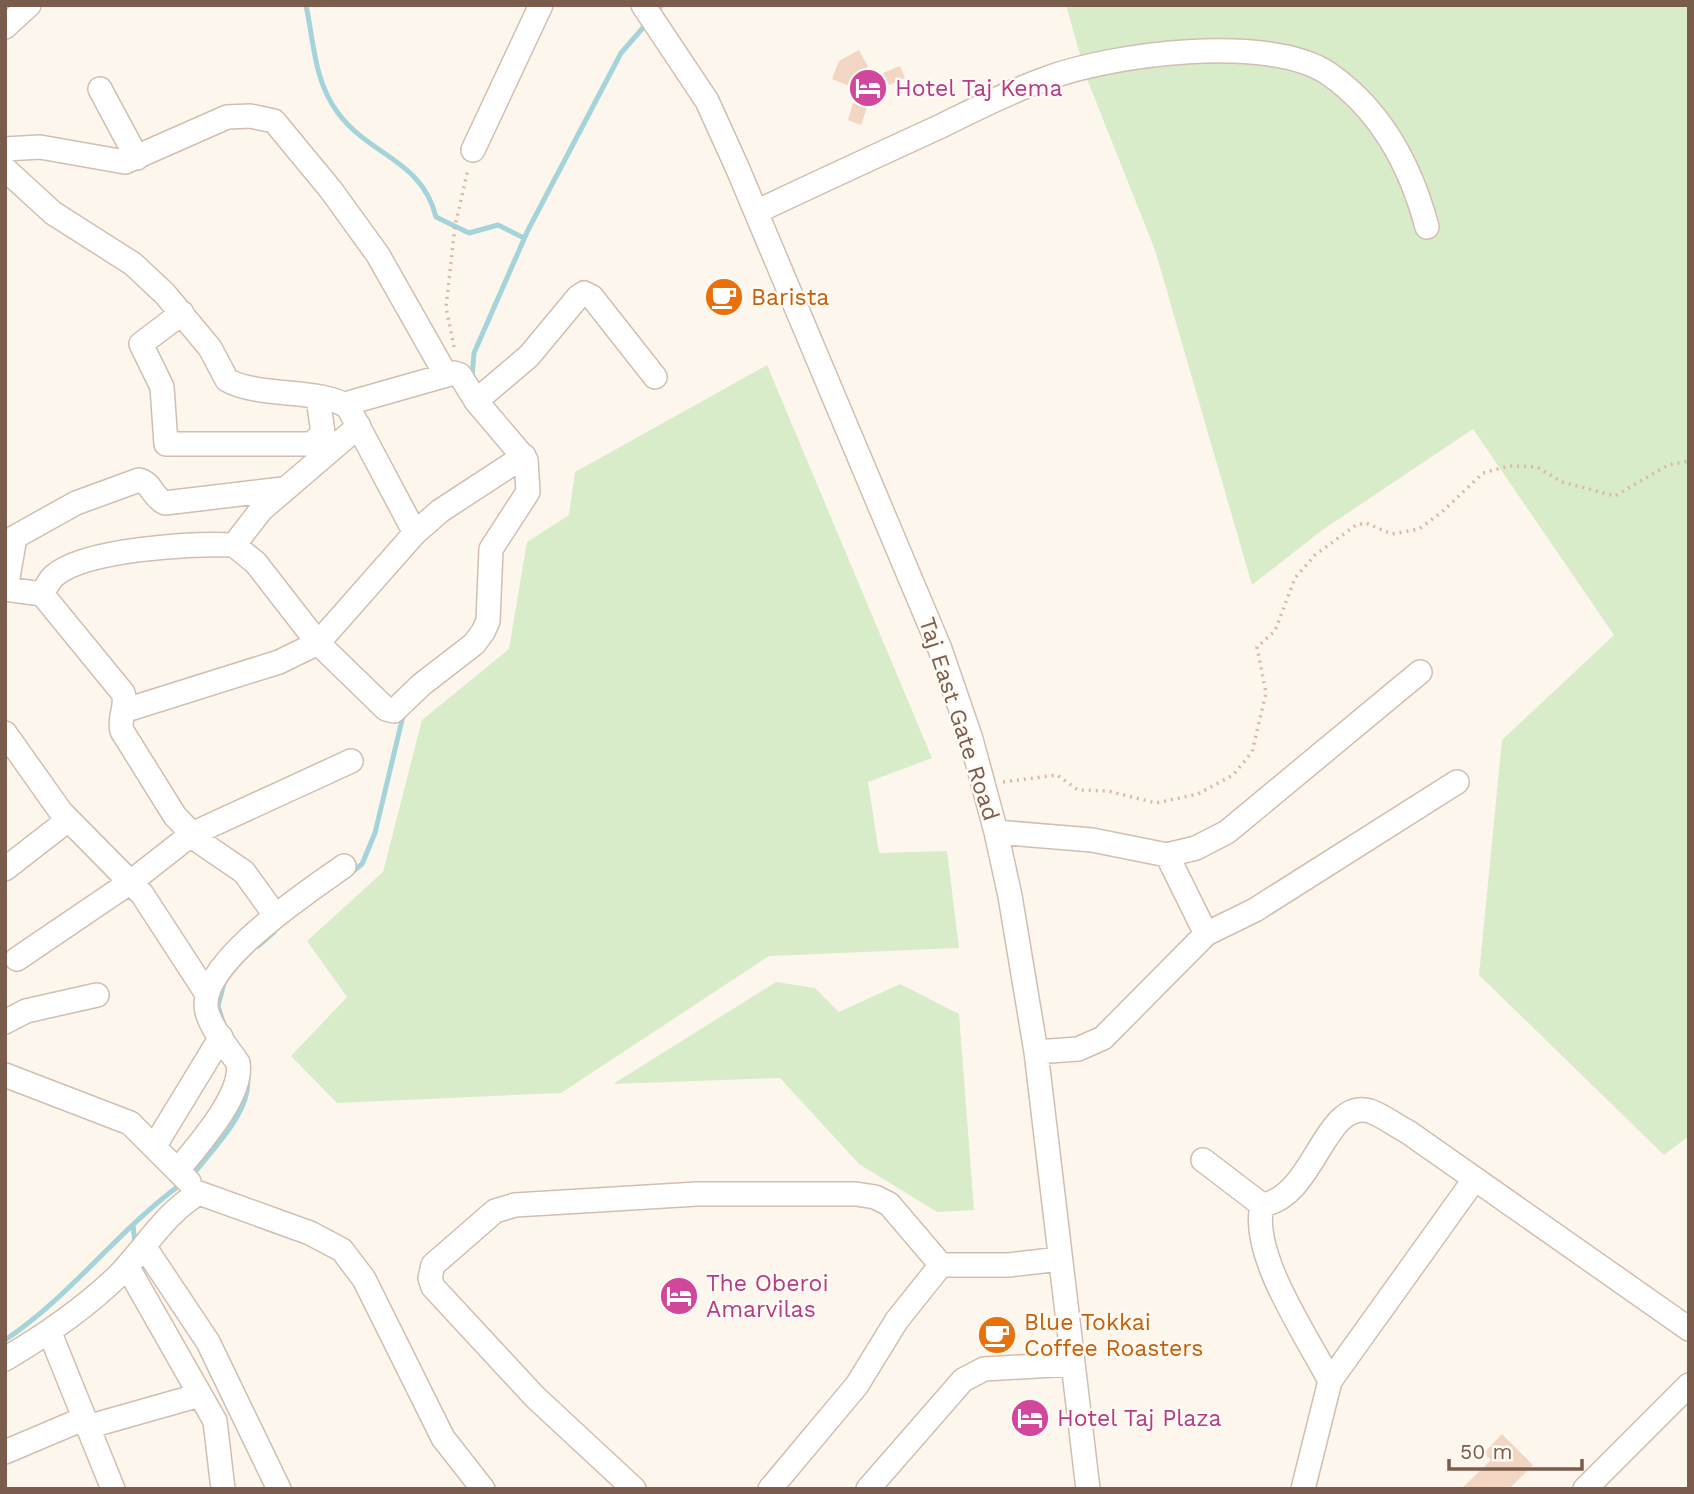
<svg xmlns="http://www.w3.org/2000/svg" width="1694" height="1494" font-family="'Work Sans',sans-serif">
<style>
.green{fill:#d8ecc9}
.lines{fill:none;stroke-linecap:round;stroke-linejoin:round}
.stream{stroke:#a5d3da;stroke-width:5}
.building{fill:#f3d5c3}
.minor-casing{stroke:#d1beb0;stroke-width:26}
.path{stroke:#d9b8a5;stroke-width:3.5;stroke-dasharray:2 5;stroke-linecap:butt}
.minor{stroke:#fff;stroke-width:23}
.labels{text-anchor:middle;dominant-baseline:central;stroke-width:5;stroke-linejoin:round;paint-order:stroke}
.hotel-label{font-size:23px;fill:#b23c85;stroke:#fffaf3;text-anchor:start}
.food-label{font-size:23px;fill:#c56008;stroke:#fffaf3;text-anchor:start}
.street-label{font-size:23px;fill:#7a5c4d;stroke:#fffaf3}
</style>
<rect width="100%" height="100%" fill="#fdf6ec"/>
<!-- green -->
<path class="green" d="M1066,5h623v1131l-25,19 -185,-180 23,-235 112,-105 -141,-206 -152,102 -69,54 -97,-335 -68,-171z
M767,365l165,393 -64,24 11,71 68,-2 12,97 -190,8 -208,137 -224,10 -46,-47 56,-59 -40,-56 76,-69 39,-152 87,-71 18,-107 42,-27 6,-43z
M776,982l39,6 24,24 61,-28 59,30 15,196 -37,2 -78,-48 -79,-86 -167,6z"/>
<g class="lines">
<!-- stream -->
<path class="stream" d="M306,5c8,38 8,76 32,108 32,43 84,47 98,104l33,16 29,-8 26,13
M655,14l7,-9
M472,377l2,-24 54,-123 93,-177 27,-31
M351,873l11,-9 13,-31 28,-117
M258,946l16,-14
M224,983l-6,23 6,19
M192,1176c21,-28 62,-66 55,-102
M133,1225l2,19
M5,1340c66,-44 112,-109 175,-155"/>
</g>
<!-- building -->
<path class="building" d="M859,50l9,17 -13,7 -5,12 -18,-7 7,-18z
M900,66l5,12 -16,7 -6,-12z
M853,103l14,5 -6,17 -13,-5z
M1502,1434l31,31 -24,24h-48l30,-29 -7,-7z"/>
<g class="lines">
<!-- minor casing -->
<g class="minor-casing">
<path id="minor" d="M643,5l64,96 30,66 203,482 31,90 25,93 14,64 26,156 52,437
M5,27l24,-22
M100,89l37,69
M5,149l35,-2 85,15 102,-45 23,-1 24,5 57,69 47,65 68,120
M473,150l68,-145
M5,169l48,44 80,51 32,30 45,54 17,32c32,18 94,8 121,27l67,126
M756,212c61,-29 122,-57 183,-85 35,-17 69,-35 106,-48 65,-25 224,-46 284,-5 53,37 82,93 98,153
M182,313l-41,31 21,43 4,57h146l11,-11 -5,-35
M345,404l109,-31 6,2 16,26 53,-45 49,-59 6,-4 8,4 63,80
M234,545l27,-35 98,-84
M5,589l37,5 81,99c5,13 -5,24 -1,38l53,85 25,26 44,30 31,43
M6,589l9,-52 61,-34 63,-23c12,2 14,18 26,23l118,-14
M42,594c4,-6 7,-14 12,-18 30,-27 140,-33 180,-31l22,18 62,80 68,66 8,2 27,-26 53,-41 9,-12 5,-11 3,-72 37,-57 -2,-32 -50,-59
M123,711l156,-49 39,-19 97,-110 25,-22 84,-55
M5,733l56,79 81,82 65,100
M996,832l96,8 75,15 29,-7 31,-16 193,-160
M1167,855l39,79
M5,869l63,-49
M17,959l115,-78 60,-47 159,-73
M5,1022l21,-11 71,-16
M1036,1052l42,-3 25,-11 103,-104 49,-24 202,-128
M5,1075l125,48 59,59
M154,1147l67,-110
M1203,1160l59,45c-12,50 45,131 68,176
M178,1170c19,-24 66,-75 60,-107 -10,-15 -26,-33 -31,-51 -13,-47 104,-122 137,-146
M1262,1205c53,-8 62,-107 108,-94 12,4 26,15 38,21l281,197
M144,1246l64,96 71,147
M127,1266l88,155 8,68
M50,1333l63,156
M5,1359c41,-24 80,-51 114,-84 26,-27 47,-63 80,-82l111,40 32,17 22,29 79,159 40,51
M87,1427l113,-32
M5,1452l78,-33
M634,1489l-99,-92 -102,-110 -3,-9 3,-13 62,-54 20,-6 182,-11h159l19,3 14,7 52,61h68l51,-6
M770,1489l87,-104 40,-65 44,-55
M868,1489l95,-109 21,-11 87,-5
M1303,1489l27,-108 144,-201
M1585,1489l104,-104"/>
</g>
<!-- path -->
<path class="path" d="M454,347l-8,-40 9,-81 13,-57
M1003,782l54,-7 21,15 30,1 48,12 42,-9 35,-19 19,-23 14,-59 -9,-46 18,-16 20,-53 20,-23 41,-30 10,-2 26,11 27,-5 23,-17 41,-39 26,-7 28,1 25,15 53,14 53,-31 21,-4"/>
<!-- minor -->
<use href="#minor" class="minor"/>
</g>
<!-- icons -->
<defs>
<g id="hotel-disc" transform="scale(2.0125)"><circle r="9.5" fill="#d1479c" stroke="#fffaf3"/><path d="M-6-4.5h1.5V1H6V5H4.5V3h-9V5H-6ZM-4 0a1.8 1.8 0 1 1 3.6 0ZM.5 0V-2.5h3Q6-2.5 6 0Z" fill="#fff"/></g>
<g id="cafe-disc" transform="scale(2.0125)"><circle r="9.5" fill="#e8710a" stroke="#fffaf3"/><path d="M-5.5-4.5H6V0H3Q3 3.5 0 3.5H-2.5Q-5.5 3.5-5.5 0ZM3-3.2v2h1.7v-2ZM-6 4.5H4V6H-6Z" fill="#fff"/></g>
</defs>
<g fill-rule="evenodd">
<use href="#hotel-disc" x="868" y="88"/>
<use href="#cafe-disc" x="724" y="297"/>
<use href="#hotel-disc" x="679" y="1296"/>
<use href="#cafe-disc" x="997" y="1335"/>
<use href="#hotel-disc" x="1030" y="1418"/>
</g>
<g class="labels">
<!-- hotel labels -->
<g class="hotel-label">
<text x="895" y="88">Hotel Taj Kema</text>
<text x="706" y="1283">The Oberoi<tspan x="706" dy="26">Amarvilas</tspan></text>
<text x="1057" y="1418">Hotel Taj Plaza</text>
</g>
<!-- food labels -->
<g class="food-label">
<text x="751" y="297">Barista</text>
<text x="1024" y="1322">Blue Tokkai<tspan x="1024" dy="26">Coffee Roasters</tspan></text>
</g>
<!-- street labels -->
<g class="street-label">
<text transform="translate(959 719) rotate(72)">Taj East Gate Road</text>
</g>
</g>
<!-- border -->
<rect width="1694" height="1494" fill="none" stroke="#7a5c4d" stroke-width="14"/>
<!-- scale -->
<path d="M1449 1459v10h133v-10" fill="none" stroke="#7a5c4d" stroke-width="3.5"/>
<text x="1460" y="1459" font-size="21" fill="#7a5c4d" stroke="#fffaf3" stroke-width="5" paint-order="stroke">50 m</text>
</svg>
